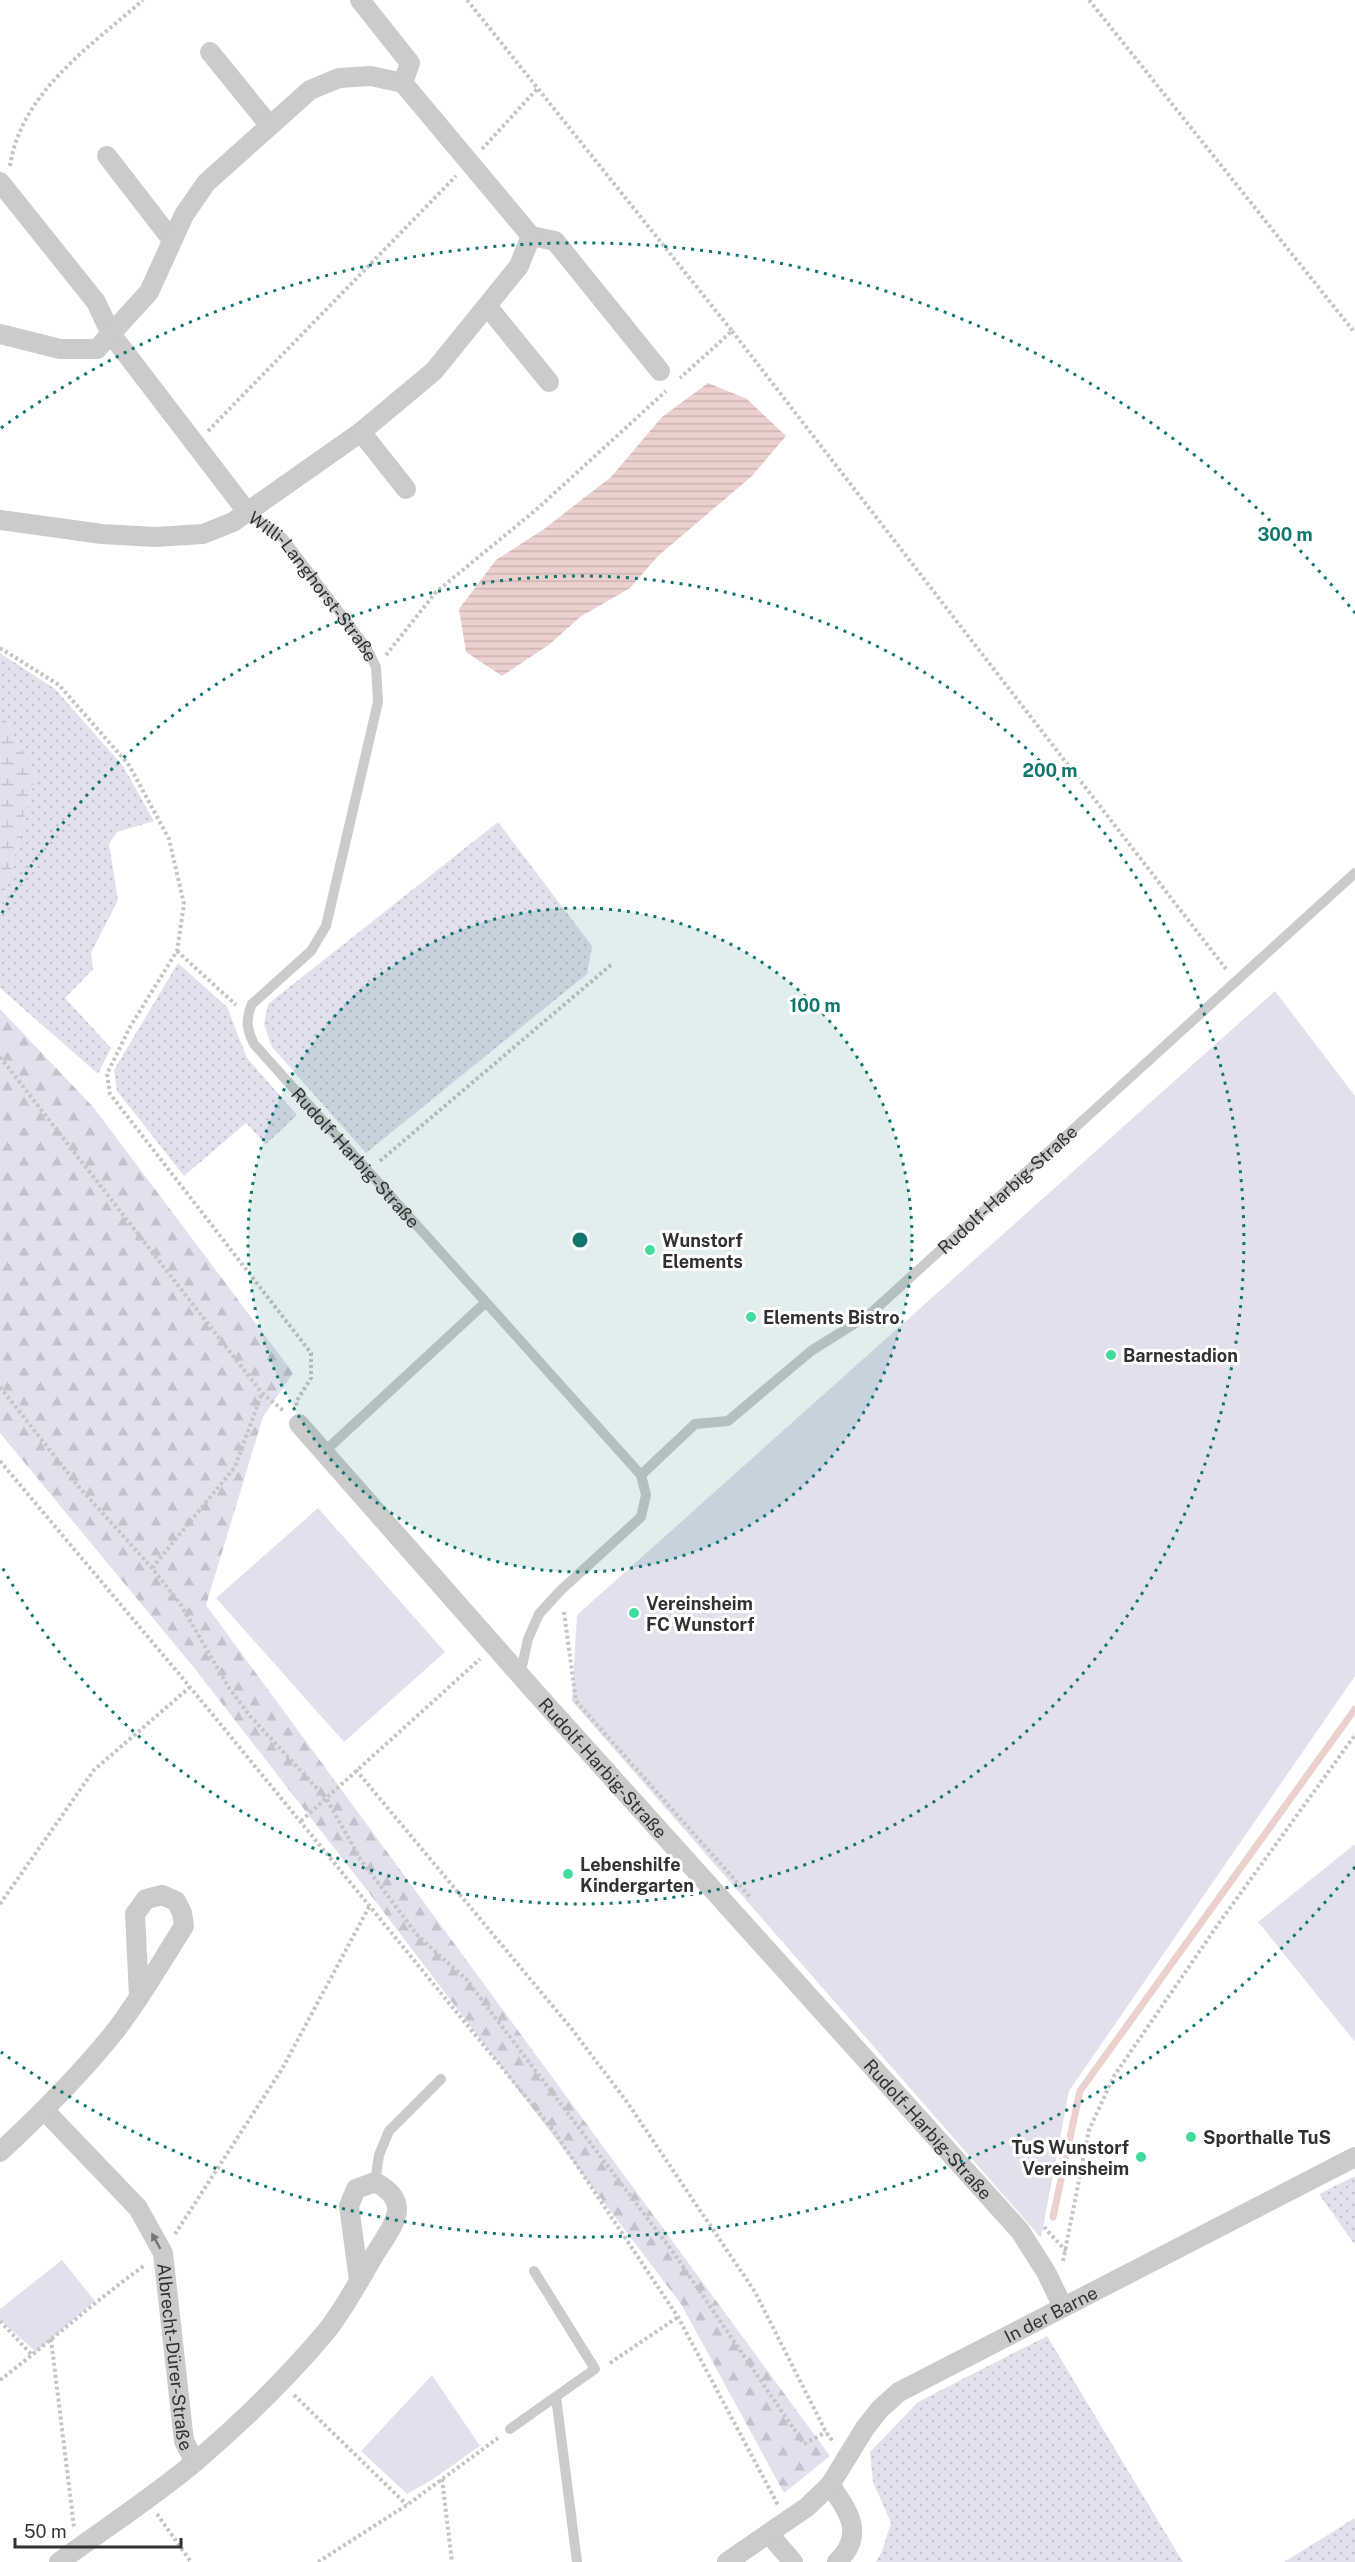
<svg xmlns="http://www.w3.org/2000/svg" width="1355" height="2562" font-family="'Public Sans',sans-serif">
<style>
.grass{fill:url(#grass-dots)}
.forest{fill:url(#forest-firs)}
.wetland{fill:url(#wetland-marsh)}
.green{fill:#e2e0ed}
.water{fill:url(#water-rules)}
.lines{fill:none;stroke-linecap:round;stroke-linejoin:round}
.stream{stroke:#ebd0ce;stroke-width:7}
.path{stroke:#c5c5c5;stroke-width:4;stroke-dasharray:3 3;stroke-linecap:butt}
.lane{stroke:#cbcbcb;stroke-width:10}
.street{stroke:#cbcbcb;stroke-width:20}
.oneway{fill:#767676}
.ring{fill:none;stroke:#0f766e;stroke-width:3;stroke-dasharray:3 6}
.poi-dot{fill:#40db9d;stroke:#fff;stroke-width:2}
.labels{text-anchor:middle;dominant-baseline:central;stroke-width:6;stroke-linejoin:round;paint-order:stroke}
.street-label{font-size:18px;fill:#313131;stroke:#fff}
.poi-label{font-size:18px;font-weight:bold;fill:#313131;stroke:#fff;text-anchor:start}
.centre{fill:#0f766e;stroke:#fff;stroke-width:3}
.ring-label{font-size:18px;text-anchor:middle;font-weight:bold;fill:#0f766e;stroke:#fff;stroke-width:6;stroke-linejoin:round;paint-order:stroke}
</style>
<defs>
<pattern id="grass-dots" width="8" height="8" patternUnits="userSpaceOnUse" patternTransform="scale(1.5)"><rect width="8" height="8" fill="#e2e0ed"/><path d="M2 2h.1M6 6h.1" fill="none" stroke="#c2c1cc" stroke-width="1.8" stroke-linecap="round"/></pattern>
<pattern id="forest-firs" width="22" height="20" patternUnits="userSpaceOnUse" patternTransform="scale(1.5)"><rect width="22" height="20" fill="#e2e0ed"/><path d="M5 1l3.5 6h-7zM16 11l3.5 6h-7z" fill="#c2c1cc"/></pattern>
<pattern id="wetland-marsh" width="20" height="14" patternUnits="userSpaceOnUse" patternTransform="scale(1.5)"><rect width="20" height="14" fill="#e2e0ed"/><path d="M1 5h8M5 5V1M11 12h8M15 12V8" fill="none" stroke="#c2c1cc"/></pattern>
<pattern id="water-rules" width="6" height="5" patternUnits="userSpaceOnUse" patternTransform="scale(1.5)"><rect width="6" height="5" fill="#ebd0ce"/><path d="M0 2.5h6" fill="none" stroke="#cab3b1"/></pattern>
</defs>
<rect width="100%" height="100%" fill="#fff"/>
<!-- grass -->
<path class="grass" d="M0,653l55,36 68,77 31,55 -37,11 -8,12 9,56 -27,53 2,16 -28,29 46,50 -13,26 -98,-86v-77l36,-137 -30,-53 -6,-5z
M498,822l94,124 -5,28 -221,179 -94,-106 -8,-23 4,-20z
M178,963l49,44 20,51 50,57 -31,29 -20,-21 -62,53 -67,-85 -3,-21z
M1355,2176v69l-36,-51z
M1047,2336l136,226h-307l6,-11 9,-28 -18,-41 -3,-30 48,-50z
M1355,2518v44h-71z"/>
<!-- forest -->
<path class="forest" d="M0,1009l94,99 199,265 -30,44 -57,188 624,851 -46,37 -103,-189 -311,-410 -175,-225 -195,-236z"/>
<!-- wetland -->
<path class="wetland" d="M0,716l6,5 30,53 -36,137z"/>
<!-- green -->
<path class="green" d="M1275,991l80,105v580l-286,415 -28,147 -469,-537 5,-86z
M318,1508l127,144 -101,90 -128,-144z
M1355,1844v198l-97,-120z
M62,2260l33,41 -59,51 -36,-32v-11z
M432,2375l48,71 -47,33 -26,15 -46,-43z"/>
<!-- water -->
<path class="water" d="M708,383l39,16 39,37 -34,40 -94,80 -28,32 -50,29 -30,27 -48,32 -36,-24 -7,-43 37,-49 48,-31 67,-52 51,-60z"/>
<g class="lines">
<!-- stream -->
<path class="stream" d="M1053,2217l27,-126 275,-382"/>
<!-- path -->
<path class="path" d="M467,0l265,331 -52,47
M1089,0l266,333
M482,149l56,-61
M10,166c11,-74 81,-120 133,-166
M732,331l494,638
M208,431l248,-255
M0,648l59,37 70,80 40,74 15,65 -7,47 -47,76 -23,47 3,20 201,259v25l-15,24 1,4
M386,655l50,-63 101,-83 129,-118
M177,951l59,54
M0,1057l262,336 23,19
M380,1161l232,-197
M0,1387l79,100 73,81 29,37 48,83 21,28 76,82 35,62 56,75 49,44 207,273 131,192 22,-12
M0,1461l190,226 364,444 124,186 100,188
M152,1568l83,-101 27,-74
M564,1612l12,89 174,196
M356,1770l215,258 56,74 128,190 71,140 8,11
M301,1821l179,-162
M0,1904l94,-134 96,-83
M1044,2227l22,24
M175,2234l107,-165 87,-162
M1063,2261l26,-131 25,-54 105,-153 136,-188
M0,2321l32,34
M51,2339l23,188
M610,2363l68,-46
M0,2380c50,-38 95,-79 145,-115
M294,2395l113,110
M442,2479l10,83
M157,2514l34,48
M318,2562l89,-57 91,-67"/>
<!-- lane -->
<g class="lane">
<path id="s1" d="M248,513l35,25 83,109 10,20 2,35 -52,224 -15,25 -59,53c-7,16 -5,26 2,40l387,431 5,20 -5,22 -80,73 -22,24 -11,25 -8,36"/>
<path d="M324,1452l161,-149"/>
<path id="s2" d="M641,1475l54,-51 33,-3 83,-70 59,-37 485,-441"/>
<path d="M375,2182l4,-27 10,-24 52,-52"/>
<path d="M556,2397l21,165"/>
<path d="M510,2429l85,-60 -61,-98"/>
</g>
<!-- street -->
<g class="street">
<path d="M360,0l50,63 -7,20"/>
<path d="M210,52l60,74"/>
<path d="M107,156l65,84"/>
<path d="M0,182l96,120 15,32 137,179"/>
<path d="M531,236l24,5 105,130"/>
<path d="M488,307l61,75"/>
<path d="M0,334l60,15h37l52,-57 35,-77 22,-32 104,-93 29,-12 32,-2 32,7 128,153 -12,30 -85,105 -73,61 -128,90 -30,12 -48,3 -53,-3 -102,-14"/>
<path d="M361,432l45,57"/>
<path id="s3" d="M299,1424l236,268 485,539 26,41 17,35"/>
<path id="s4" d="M45,2111l93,97 25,45 21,188 11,21"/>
<path d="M0,2152c40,-37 78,-75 112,-117 27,-34 49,-73 72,-109l-2,-13 -6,-12 -14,-6 -16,4 -11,15 4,82"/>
<path d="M830,2485c18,26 36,49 7,77"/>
<path d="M769,2534l24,28"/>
<path d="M59,2562c45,-33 93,-64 136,-100 46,-39 91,-83 130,-129 18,-22 32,-49 47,-74 17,-30 45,-55 3,-77l-19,7 -7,17 10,74"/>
<path id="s5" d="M727,2562l80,-55 23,-22 35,-57 15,-19 19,-17 456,-235"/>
</g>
</g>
<!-- one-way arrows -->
<defs><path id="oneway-solid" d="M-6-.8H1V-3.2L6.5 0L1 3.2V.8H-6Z" transform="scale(1.5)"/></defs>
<use class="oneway" href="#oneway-solid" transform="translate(156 2241) rotate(-119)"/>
<!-- distance rings -->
<circle cx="580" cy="1240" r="332" fill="#0f766e" fill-opacity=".12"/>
<g class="ring">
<circle cx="580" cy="1240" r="332"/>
<path d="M2 913A664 664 0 1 1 2 1567"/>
<path d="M1355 1867A997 997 0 0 1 1 2052M1 428A997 997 0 0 1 1355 613"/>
</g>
<!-- markers -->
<g class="poi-dot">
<circle cx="650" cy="1250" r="6"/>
<circle cx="751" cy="1317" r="6"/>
<circle cx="1111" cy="1355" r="6"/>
<circle cx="634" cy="1613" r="6"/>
<circle cx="568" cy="1874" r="6"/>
<circle cx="1191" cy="2137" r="6"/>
<circle cx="1141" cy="2157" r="6"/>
</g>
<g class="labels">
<!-- street labels -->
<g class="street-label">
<text stroke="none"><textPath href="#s1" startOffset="99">Willi-Langhorst-Straße</textPath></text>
<text stroke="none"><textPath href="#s1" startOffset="770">Rudolf-Harbig-Straße</textPath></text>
<text stroke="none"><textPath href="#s2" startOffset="471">Rudolf-Harbig-Straße</textPath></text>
<text stroke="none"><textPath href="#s3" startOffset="459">Rudolf-Harbig-Straße</textPath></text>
<text stroke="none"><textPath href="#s3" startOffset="945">Rudolf-Harbig-Straße</textPath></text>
<text stroke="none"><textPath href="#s5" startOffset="416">In der Barne</textPath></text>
<text stroke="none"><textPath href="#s4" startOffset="290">Albrecht-Dürer-Straße</textPath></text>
</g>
<!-- poi labels -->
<g class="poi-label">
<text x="662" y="1240">Wunstorf<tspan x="662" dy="21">Elements</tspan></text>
<text x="763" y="1317">Elements Bistro</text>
<text x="1123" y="1355">Barnestadion</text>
<text x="646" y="1603">Vereinsheim<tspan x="646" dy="21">FC Wunstorf</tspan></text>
<text x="580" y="1864">Lebenshilfe<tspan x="580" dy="21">Kindergarten</tspan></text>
<text x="1203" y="2137">Sporthalle TuS</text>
<text x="1129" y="2147" text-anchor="end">TuS Wunstorf<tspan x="1129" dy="21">Vereinsheim</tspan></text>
</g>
</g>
<circle cx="580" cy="1240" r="9" class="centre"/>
<g class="ring-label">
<text x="1285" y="541">300 m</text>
<text x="1050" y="777">200 m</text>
<text x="815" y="1012">100 m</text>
</g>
<!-- scale -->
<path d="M15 2538v9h166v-9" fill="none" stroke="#313131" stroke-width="3"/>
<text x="24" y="2538" font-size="18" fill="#313131" stroke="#ffffff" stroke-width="4.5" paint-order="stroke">50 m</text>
</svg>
